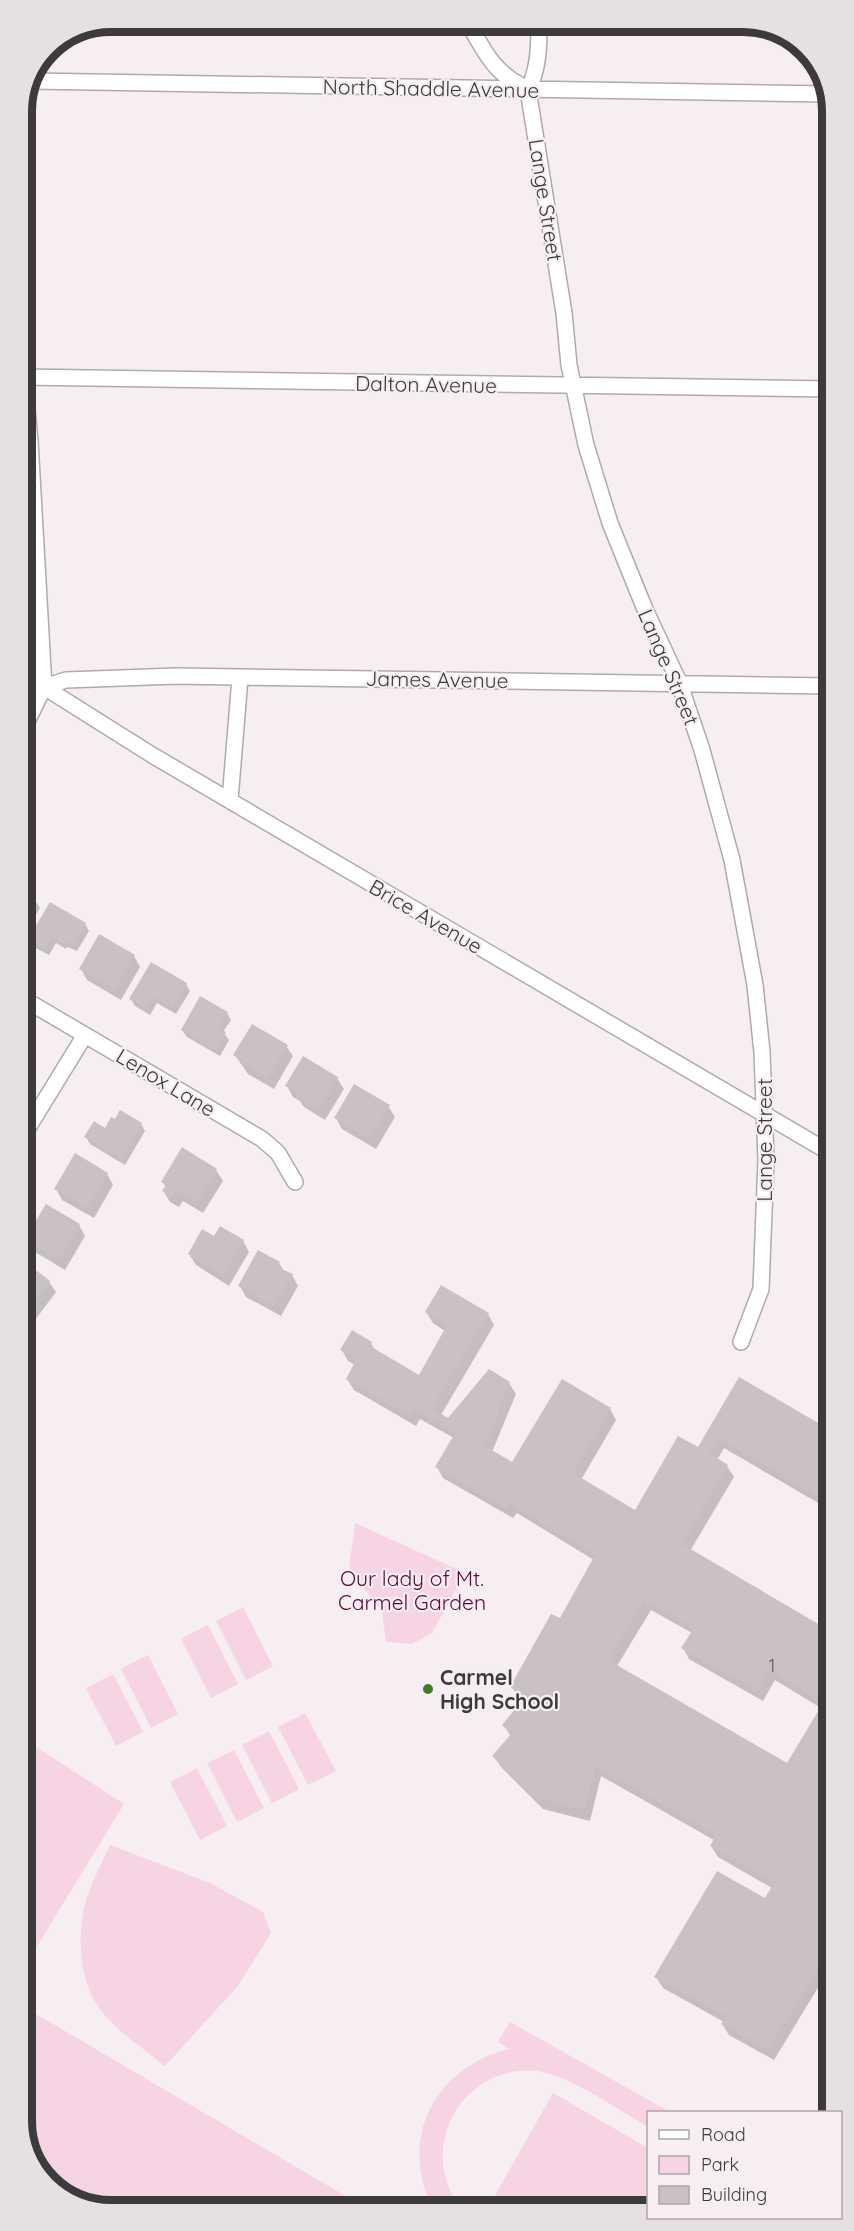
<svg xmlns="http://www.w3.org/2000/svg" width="854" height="2231" font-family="Quicksand,sans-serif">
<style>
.green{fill:#f6d4e3}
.shadow{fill:#0003;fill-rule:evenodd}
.building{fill:#c9c1c5;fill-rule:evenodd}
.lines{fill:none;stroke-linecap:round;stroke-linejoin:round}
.street-casing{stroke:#b1a9ac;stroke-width:18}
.street{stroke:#fff;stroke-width:15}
.poi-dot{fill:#387f25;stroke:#f6eef1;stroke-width:2}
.labels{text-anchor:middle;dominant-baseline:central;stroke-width:4.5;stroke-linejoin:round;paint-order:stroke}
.number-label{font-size:18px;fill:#605c5e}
.street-label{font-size:21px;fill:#3d3a3c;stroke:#f6eef1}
.park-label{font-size:21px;fill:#59083a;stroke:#f6eef1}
.poi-label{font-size:21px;font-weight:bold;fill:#3d3a3c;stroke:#f6eef1;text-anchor:start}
.rim{fill:none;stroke:#3d3a3c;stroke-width:8}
</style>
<rect width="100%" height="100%" fill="#f6eef1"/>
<!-- green -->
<path class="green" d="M355,1523l110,50 -33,60 -20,11 -26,-2 -4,-31 -33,-42z
M243,1607l30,59 -27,14 -30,-59z
M208,1625l30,59 -27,14 -30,-59z
M148,1655l30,59 -27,14 -30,-59z
M113,1674l30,58 -27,14 -30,-58z
M305,1713l31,58 -28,14 -30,-58z
M269,1731l30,58 -27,14 -30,-58z
M24,1739l100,65 -96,157 -4,-3z
M234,1750l30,58 -27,14 -30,-59z
M197,1768l30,58 -27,14 -30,-58z
M110,1845l100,38 53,29 8,21 -33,53 -73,80c-22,-18 -49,-35 -66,-58 -21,-30 -22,-74 -13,-108 6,-19 16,-37 24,-55z
M24,2007l330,194 4,8 -254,1 -52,-22 -28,-44z
M510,2022l160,90h-22v15c-27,-16 -76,-49 -105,-55 -77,-14 -130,75 -82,136h-28c-36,-68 3,-142 76,-159l-11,-7z
M553,2093l95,55v59l-160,1z"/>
<!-- shadow -->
<path class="shadow" d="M22,890l11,7 7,11 -18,29z
M85,924l4,7 -12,20 -10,-4 -1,2 -10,-6 -7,12 -15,-8 -4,-8z
M134,956l6,11 -19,33 -34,-20 -6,-11z
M186,984l4,7 -14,23 -19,-11 -7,12 -15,-9 -4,-7z
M227,1013l4,7 -8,12 6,8 -9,16 -33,-19 -5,-7z
M286,1046l7,10 -19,33 -26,-15 -13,-19z
M337,1078l7,11 -19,31 -21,-13 -4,-6 -7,-4 -6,-11z
M388,1106l7,11 -19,32 -34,-20 -6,-11z
M141,1124l4,7 -20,34 -35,-21 -4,-7 20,-7z
M216,1170l7,11 -20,32 -20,-12 -4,6 -9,-5 -6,-10 2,-5 -3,-5z
M107,1174l6,11 -19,33 -32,-18 -6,-11z
M79,1225l6,11 -20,34 -30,-18 -6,-11z
M243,1241l6,11 -20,34 -33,-21 -7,-11z
M23,1262l26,20 7,10 -24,32 -9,-6z
M279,1263l5,8 8,4 6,11 -17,30 -35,-19 -6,-11z
M426,1312l62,2 6,11 -53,90 7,5 61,-37 7,11 -24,58 21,12 97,-55 6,11 -35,60 55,32 63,-63 40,-70 93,54v78l-108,-63 -7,12 10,6 7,11 -44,74 142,82 1,330 -59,97 -45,-25 -7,-11 2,-2 -61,-34 -7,-11 109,-77 7,-12 -54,-31 -7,-11 3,-6 -113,-64 -11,45 -47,-12 -42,-42 -7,-11 17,-19 -7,-12 19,-24 -4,-3 -7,-11 48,-67 34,-60 -77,-47 -4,5 -70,-40 -6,-11 17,-29 -34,-19 -4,7 -62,-36 -7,-11 8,-14 -7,-4 -6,-11 29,-7 4,8 44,26 26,-46 -12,-8zM651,1610l41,23 -9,15 6,11 74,42 12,-21 46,28 -33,57 -171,-99z"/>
<!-- building -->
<path class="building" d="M22,889l12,7 -12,20z
M50,902l36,21 -13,22 -10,-4 -1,2 -10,-6 -7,12 -17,-10z
M99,934l36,21 -20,35 -36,-21z
M151,962l36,21 -15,25 -19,-11 -7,11 -17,-9z
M200,996l28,16 -10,16 8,4 -10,18 -35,-20z
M252,1024l36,21 -21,34 -27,-16 1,-3 -8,-5z
M303,1056l35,21 -19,33 -23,-13 2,-4 -13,-7z
M354,1084l36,21 -21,34 -35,-21z
M120,1110l22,13 -21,36 -37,-22 10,-16 11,7 6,-11 4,2z
M182,1147l35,22 -20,34 -21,-12 -4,6 -10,-6 4,-6 -5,-3z
M75,1153l33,20 -21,35 -33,-19z
M46,1204l34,20 -21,36 -32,-19 5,-7 -3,-2z
M220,1226l24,14 -21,36 -35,-22 14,-25 12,7z
M258,1250l22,12 -3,5 16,7 -19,32 -36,-20z
M23,1260l27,21 -24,33 -3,-2z
M441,1285l48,28 -57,95 16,10 41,-49 21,13 -21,55 -6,8 29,17 50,-83 49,29 -38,65 62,37 43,-74 20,11 41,-70 93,54v74l-114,-67 -9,15 19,12 -46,79 150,88 1,313 -65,105 -47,-26 5,-8 -72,-39 63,-106 48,27 9,-15 -64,-37 6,-11 -121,-69 -11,44 -49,-12 -43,-42 19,-22 -9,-9 23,-28 -15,-10 41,-73 9,4 35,-63 -85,-52 -4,5 -71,-41 20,-34 -41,-24 -4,7 -64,-37 10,-19 -16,-10 12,-20 20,12 -2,4 49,29 28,-50 -22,-13zM644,1600l50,28 -13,20 76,43 12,-20 54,32 -36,60 -179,-103z"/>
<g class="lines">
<!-- street casing -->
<g class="street-casing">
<path id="street" d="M467,21c17,29 25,50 56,66
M32,81l798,13
M528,90l36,223 5,52 17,80 24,78 34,84 35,75 23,68 30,110 23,125 7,67 4,108 -5,129 -20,53
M528,90c11,-22 11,-44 11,-69
M21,271l4,58 -1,48 6,64 14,246 -22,45
M22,377l808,12
M22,677l22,10 108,68 680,399
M44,687l22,-7 110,-4 655,10
M230,800l10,-122
M22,998l240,141 16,14 17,29
M23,1136l62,-101"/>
</g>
<!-- street -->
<use href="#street" class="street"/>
</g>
<!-- markers -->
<circle class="poi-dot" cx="428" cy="1689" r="6"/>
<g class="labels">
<!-- number labels -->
<g class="number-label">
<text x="772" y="1665">1</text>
</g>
<!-- street labels -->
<g class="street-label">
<text transform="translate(431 88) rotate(1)">North Shaddle Avenue</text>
<text transform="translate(546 200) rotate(81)">Lange Street</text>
<text transform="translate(426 384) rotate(1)">Dalton Avenue</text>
<text transform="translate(669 667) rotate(67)">Lange Street</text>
<text transform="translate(437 679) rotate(1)">James Avenue</text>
<text transform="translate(426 916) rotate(30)">Brice Avenue</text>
<text transform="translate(166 1082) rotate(31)">Lenox Lane</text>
<text transform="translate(764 1140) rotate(-90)">Lange Street</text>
</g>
<!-- park labels -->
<g class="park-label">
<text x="412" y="1578">Our lady of Mt.<tspan x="412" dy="24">Carmel Garden</tspan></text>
</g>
<!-- poi labels -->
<g class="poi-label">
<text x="440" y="1677">Carmel<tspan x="440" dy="24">High School</tspan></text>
</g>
</g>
<!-- crop -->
<path d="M0 0H854V2231H0ZM111 32H743A79 79 0 0 1 822 111V2121A79 79 0 0 1 743 2200H111A79 79 0 0 1 32 2121V111A79 79 0 0 1 111 32Z" fill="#e7e0e3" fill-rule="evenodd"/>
<path class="rim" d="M111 32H743A79 79 0 0 1 822 111V2121A79 79 0 0 1 743 2200H111A79 79 0 0 1 32 2121V111A79 79 0 0 1 111 32Z"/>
<!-- legend -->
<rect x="647" y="2111" width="195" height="108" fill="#f6eef1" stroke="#aca6a9" stroke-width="1.5"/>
<rect x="659" y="2130" width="30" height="9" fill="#ffffff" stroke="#aca6a9" stroke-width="1.5"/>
<text x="701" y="2141" font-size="18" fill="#3d3a3c">Road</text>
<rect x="659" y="2156" width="30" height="18" fill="#f6d4e3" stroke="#aca6a9" stroke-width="1.5"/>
<text x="701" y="2171" font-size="18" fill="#3d3a3c">Park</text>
<rect x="659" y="2186" width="30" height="18" fill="#c9c1c5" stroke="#aca6a9" stroke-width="1.5"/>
<text x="701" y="2201" font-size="18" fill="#3d3a3c">Building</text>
</svg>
